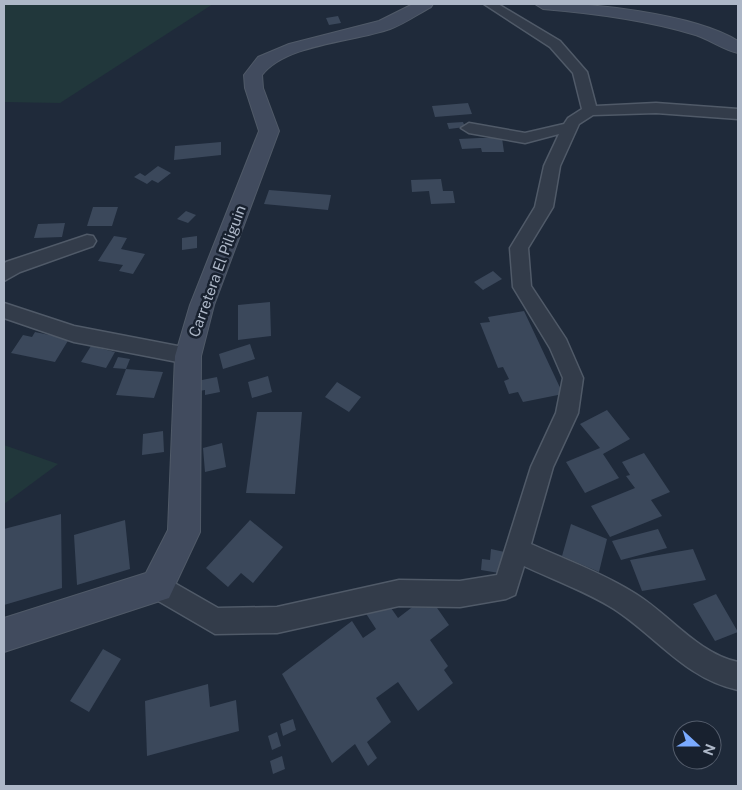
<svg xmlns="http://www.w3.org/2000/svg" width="742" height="790" font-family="'Public Sans',sans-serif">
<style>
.green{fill:#21373b}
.building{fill:#3b485b}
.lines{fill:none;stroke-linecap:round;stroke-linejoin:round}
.street-casing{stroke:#505a68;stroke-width:3}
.secondary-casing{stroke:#505a68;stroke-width:2}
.street{fill:#333c4a;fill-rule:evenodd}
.secondary{fill:#414b5e;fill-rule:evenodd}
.labels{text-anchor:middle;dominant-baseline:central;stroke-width:5;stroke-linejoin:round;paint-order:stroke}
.street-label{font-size:15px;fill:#adb7c7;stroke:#18212f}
</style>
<rect width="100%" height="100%" fill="#1f2a3a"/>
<!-- green -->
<path class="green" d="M4,4h209l-153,99 -56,-1z
M4,445l54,19 -54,40z"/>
<!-- building -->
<path class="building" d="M338,16l3,7 -12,2 -3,-7z
M468,103l4,11 -37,3 -3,-11z
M463,122l2,5 -16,2 -2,-6z
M479,138h23l2,14h-22l-1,-4 -19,1 -3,-10z
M221,142v13l-47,5 1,-14z
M158,166l13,7 -13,10 -6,-3 -5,4 -13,-7 6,-4 5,3z
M441,179l2,12h10l2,12 -24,1 -2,-13 -17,1 -1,-12z
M269,190l62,5 -3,15 -64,-6z
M93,207h25l-6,19h-25z
M186,211l10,4 -8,8 -11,-4z
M65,223l-3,14 -28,1 4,-14z
M114,236l13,2 -6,11 24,5 -12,20 -14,-3 4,-6 -25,-4z
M197,236v12l-15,2v-12z
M493,271l9,8 -19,11 -9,-8z
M270,302l1,34 -33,4v-35z
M524,311l39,83 -40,8 -5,-10 -9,2 -5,-13 5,-2 -6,-12 -5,1 -18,-45 10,-1 -2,-5z
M35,332l34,7 -14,23 -44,-9 12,-18 9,2z
M250,344l5,15 -32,10 -4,-15z
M91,346l24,6 -9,16 -25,-6z
M118,357l12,2 -4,10 -13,-1z
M126,369l37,3 -9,26 -38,-3z
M268,376l4,16 -20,6 -4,-16z
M217,377l3,15 -15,3v-5l-6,1 -2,-10z
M337,382l24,15 -12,15 -24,-15z
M607,410l23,29 -27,15 16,24 -34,15 -19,-31 34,-14 -20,-24z
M257,412h45l-7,82 -49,-1z
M163,431l1,21 -22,3 1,-21z
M222,443l4,24 -21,5 -2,-24z
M644,453l26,39 -19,8 11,16 -52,21 -19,-31 44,-18 -9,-12 4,-1 -8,-13z
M61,514l1,74 -58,17v-76z
M125,520l5,49 -53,16 -3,-50z
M250,520l33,27 -30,36 -12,-10 -13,14 -22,-19z
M571,524l36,15 -8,33 -37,-16z
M658,529l9,19 -46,12 -9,-19z
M491,549l18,4 -1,11 -8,-2 -1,11 -18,-3 1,-11 8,1z
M693,549l13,31 -64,11 -12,-31z
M716,594l22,38 -23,9 -22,-37z
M428,595l21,30 -19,15 18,26 -4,4 9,13 -35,28 -20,-29 -22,16 15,24 -24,20 10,16 -9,8 -13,-22 -23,19 -50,-89 70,-53 11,17 13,-9 -11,-17 19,-14 14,20z
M103,649l18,10 -32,53 -19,-11z
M208,684l2,23 26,-7 3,31 -92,25 -2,-55z
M293,719l3,11 -13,6 -3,-12z
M277,732l4,14 -9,4 -4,-14z
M282,756l3,13 -12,5 -3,-13z"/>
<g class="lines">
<!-- street casing -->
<g class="street-casing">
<path id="street" d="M484,4h14l62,37 27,31 9,34 60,-3 82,6v10l-82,-6 -63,2 -14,9 -19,42 -7,41 -25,41 3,38 35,53 17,39 -5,35 -25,54 -22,77c33,15 69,28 100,47 37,21 65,62 107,71v28c-52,-11 -81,-53 -124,-81 -27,-17 -60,-29 -90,-43l-9,29 -9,4 -46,8 -61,-1 -122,27 -62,1 -67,-39 -4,-9 4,-9 9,-4 61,35 59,-1 122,-27 61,1 37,-6 34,-108 25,-54 7,-35 -13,-30 -37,-61 -3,-39 25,-41 9,-41 15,-32 -34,9 -56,-10 -8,-5 8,-5 56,10 39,-9 4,-6 14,-9 -9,-36 -23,-26z
M87,235l6,1 3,5 -3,5 -73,26 -16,9v-17l2,-2z
M4,303l70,23 114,22 7,2 3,6 -3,6 -7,2 -114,-22 -70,-24z"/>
</g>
<!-- secondary casing -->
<g class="secondary-casing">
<path id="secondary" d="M413,4h20l-2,3c-13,7 -27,17 -41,22 -37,13 -104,15 -128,46l1,13 16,43 -65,174 -13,51 -1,176 -31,66 -165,54v-34l142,-45 22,-43 7,-174 15,-51 69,-174 -14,-43 -1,-13 14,-18 31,-13 90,-23z
M535,4c50,-3 160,10 203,37v12c-15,-3 -30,-15 -46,-19 -47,-14 -100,-21 -149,-25z"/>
</g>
<!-- street -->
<use href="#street" class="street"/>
<!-- secondary -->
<use href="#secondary" class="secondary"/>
</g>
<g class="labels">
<!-- street labels -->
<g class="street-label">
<text transform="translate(217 271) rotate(-70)">Carretera El Piliguin</text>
</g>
</g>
<!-- border -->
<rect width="742" height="790" fill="none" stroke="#adb7c7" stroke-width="10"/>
<!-- north arrow -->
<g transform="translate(697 745) rotate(111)"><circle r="24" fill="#18212f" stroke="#545d6c"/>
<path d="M0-4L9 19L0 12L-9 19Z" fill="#7aaaff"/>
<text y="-8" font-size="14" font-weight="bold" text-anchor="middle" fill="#adb7c7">N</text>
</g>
</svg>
